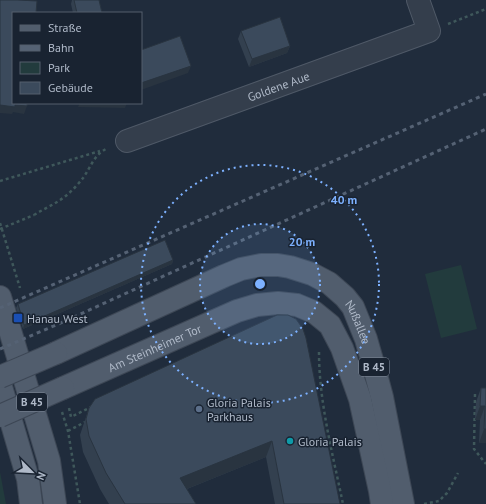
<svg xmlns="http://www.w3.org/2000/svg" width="486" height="504" font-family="'PT Sans',sans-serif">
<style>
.green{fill:#223b3d}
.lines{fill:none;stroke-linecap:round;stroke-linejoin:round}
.minor-casing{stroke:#4f5967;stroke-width:24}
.major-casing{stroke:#3d4755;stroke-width:24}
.path{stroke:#3f585b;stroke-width:2.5;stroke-dasharray:3 3;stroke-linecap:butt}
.minor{stroke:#343e4c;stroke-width:22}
.major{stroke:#515d6d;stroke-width:22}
.rail{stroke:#556274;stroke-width:3;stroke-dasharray:4 4;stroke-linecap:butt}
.major-bridge-casing{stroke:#3d4755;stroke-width:24;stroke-linecap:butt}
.path-bridge{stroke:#3f585b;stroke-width:2.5;stroke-dasharray:3 3;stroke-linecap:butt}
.major-bridge{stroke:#515d6d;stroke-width:22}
.wall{fill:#33404f}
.shaded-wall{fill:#293440}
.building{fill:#3b4a5c;stroke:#293440}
.ring{fill:none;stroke:#7db1ff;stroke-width:2;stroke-dasharray:2 4}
.transit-dot{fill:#1a4fb4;stroke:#192331;stroke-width:1.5}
.service-dot{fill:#5c6f8a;stroke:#192331;stroke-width:1.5}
.culture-dot{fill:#0f9aa8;stroke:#192331;stroke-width:1.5}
.labels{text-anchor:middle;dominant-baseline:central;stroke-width:3;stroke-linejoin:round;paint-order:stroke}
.shield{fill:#192331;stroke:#828c9b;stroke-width:1}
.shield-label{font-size:11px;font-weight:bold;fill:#afb9c8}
.street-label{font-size:12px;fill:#afb9c8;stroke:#192331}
.poi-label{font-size:12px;fill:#afb9c8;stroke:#192331;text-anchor:start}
.centre{fill:#7db1ff;stroke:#192331;stroke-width:2}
.ring-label{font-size:12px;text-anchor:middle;font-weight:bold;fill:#7db1ff;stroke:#192331;stroke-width:3;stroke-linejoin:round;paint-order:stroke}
</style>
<rect width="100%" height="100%" fill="#202c3c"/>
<!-- green -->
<path class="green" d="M461,265l16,64 -36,9 -16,-64z
M0,472l6,32h-6z"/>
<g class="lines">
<!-- minor casing -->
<g class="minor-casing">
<g id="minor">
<path id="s1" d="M127,141l302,-110 -11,-31"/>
</g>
</g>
<!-- major casing -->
<g class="major-casing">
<g id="major">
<path d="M0,297l49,164 6,43"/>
<path id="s2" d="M56,353l168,-77 17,-7 20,-4h17l12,2 22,7 17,9 16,14 8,10 13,32 8,28 8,30 21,107"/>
<path d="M0,383l28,96 3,25"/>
<path id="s3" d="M63,388l174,-77 20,-6 21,-2 19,2 17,7 16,13 12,23 18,51 20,92 2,13"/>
</g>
</g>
<!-- path -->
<path class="path" d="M448,24l38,-15
M0,181l100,-30
M34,215c11,-7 24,-12 34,-21 5,-4 11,-11 15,-16 8,-11 11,-24 25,-30
M0,223l20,65
M319,352c0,51 14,103 24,152
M475,394l-1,55 12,15
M69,408l2,9 20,-10
M62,412l6,19 12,73
M68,431l17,-9
M424,504l15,-3 8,-8 11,-20"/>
<!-- minor -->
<use href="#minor" class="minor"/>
<!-- major -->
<use href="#major" class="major"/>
<!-- rail -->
<path class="rail" d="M0,308l486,-214
M0,349l63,-27 423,-193"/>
<!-- major-bridge casing -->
<g class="major-bridge-casing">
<path id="major-bridge" d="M0,377l56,-24
M0,416l63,-28"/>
</g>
<!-- path-bridge -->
<path class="path-bridge" d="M0,229l34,-14"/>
<!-- major-bridge -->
<use href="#major-bridge" class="major-bridge"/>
</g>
<!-- wall -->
<path class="wall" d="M72,0h27l3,13h-29l-2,-9z
M241,31l49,15 -3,7 -38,14 -11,-28z
M173,260l-1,4 -149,65 -7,-21 2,-4z
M277,315l63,189h-65l-9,-47 -79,32 9,15h-87l-9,-15 -17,-37 -3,-17 9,-27z
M481,388h5v55h-7l1,-23h-5l1,-18z"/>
<!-- shaded-wall -->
<path class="shaded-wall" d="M290,46l-3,7 -38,14 3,-8z
M191,66l-3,7 -47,17v-7z
M80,103h47l-2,5 -47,-1z
M0,105h15l12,1 -3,8 -11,-2 -1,2 -12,-1z
M173,260l-1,4 -149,65 1,-4z
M480,406h5l-5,14h-5z
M484,429h2v14h-7z
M272,441l-6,16 -92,37 6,-16z"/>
<!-- building -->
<path class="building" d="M0,0h18l19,1 -1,12h-23v90h14v3l-12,-1v2l-15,-2z
M74,0h25l3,13h-25z
M280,17l10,29 -38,13 -11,-28z
M180,36l11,30 -50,17v-33z
M165,240l8,20 -149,65 -6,-21z
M277,315h11l8,4 7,10 3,9 34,166h-56l-12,-63 -92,37 16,26h-71l-19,-31 -17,-37 -3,-17 3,-11 6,-9z
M481,388h5v41h-2l1,-23h-5z"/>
<!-- distance rings -->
<circle cx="260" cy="284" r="60" fill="#7db1ff" fill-opacity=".12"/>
<g class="ring">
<circle cx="260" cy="284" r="60"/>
<circle cx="260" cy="284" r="119"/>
</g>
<!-- markers -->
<rect class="transit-dot" x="13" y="313" width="10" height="10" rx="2"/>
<circle class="service-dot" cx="199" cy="409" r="4"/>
<circle class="culture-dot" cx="290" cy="441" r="4"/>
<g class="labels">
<!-- shield labels -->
<g class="shield">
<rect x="359" y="358" width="30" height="18" rx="3"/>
<rect x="17" y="393" width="30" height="18" rx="3"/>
</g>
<g class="shield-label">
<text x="374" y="367">B 45</text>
<text x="32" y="402">B 45</text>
</g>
<!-- street labels -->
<g class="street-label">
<text stroke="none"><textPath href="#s1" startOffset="161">Goldene Aue</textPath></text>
<text stroke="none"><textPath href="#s2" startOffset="345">Nußallee</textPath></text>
<text stroke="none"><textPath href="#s3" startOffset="100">Am Steinheimer Tor</textPath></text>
</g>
<!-- poi labels -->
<g class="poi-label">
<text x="27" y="318">Hanau West</text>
<text x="207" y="402">Gloria Palais<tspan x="207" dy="14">Parkhaus</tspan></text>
<text x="298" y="441">Gloria Palais</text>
</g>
</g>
<circle cx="260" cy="284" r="6" class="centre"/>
<g class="ring-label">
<text x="344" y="204">40 m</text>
<text x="302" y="246">20 m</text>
</g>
<!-- legend -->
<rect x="12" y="12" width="130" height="92" fill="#192331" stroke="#555f6d"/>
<rect x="20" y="25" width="20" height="6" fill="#515d6d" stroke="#555f6d"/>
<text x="48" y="32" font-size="12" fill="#afb9c8">Straße</text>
<rect x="20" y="45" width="20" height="6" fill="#556274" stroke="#555f6d"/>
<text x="48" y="52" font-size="12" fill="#afb9c8">Bahn</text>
<rect x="20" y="62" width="20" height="12" fill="#223b3d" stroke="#555f6d"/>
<text x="48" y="72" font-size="12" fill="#afb9c8">Park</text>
<rect x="20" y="82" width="20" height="12" fill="#3b4a5c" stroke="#555f6d"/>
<text x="48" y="92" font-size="12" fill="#afb9c8">Gebäude</text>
<!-- north arrow -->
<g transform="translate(32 472) rotate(114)" stroke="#192331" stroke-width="3" paint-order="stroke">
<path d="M0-3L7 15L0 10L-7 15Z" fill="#afb9c8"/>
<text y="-6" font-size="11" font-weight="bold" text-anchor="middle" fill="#afb9c8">N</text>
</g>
</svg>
